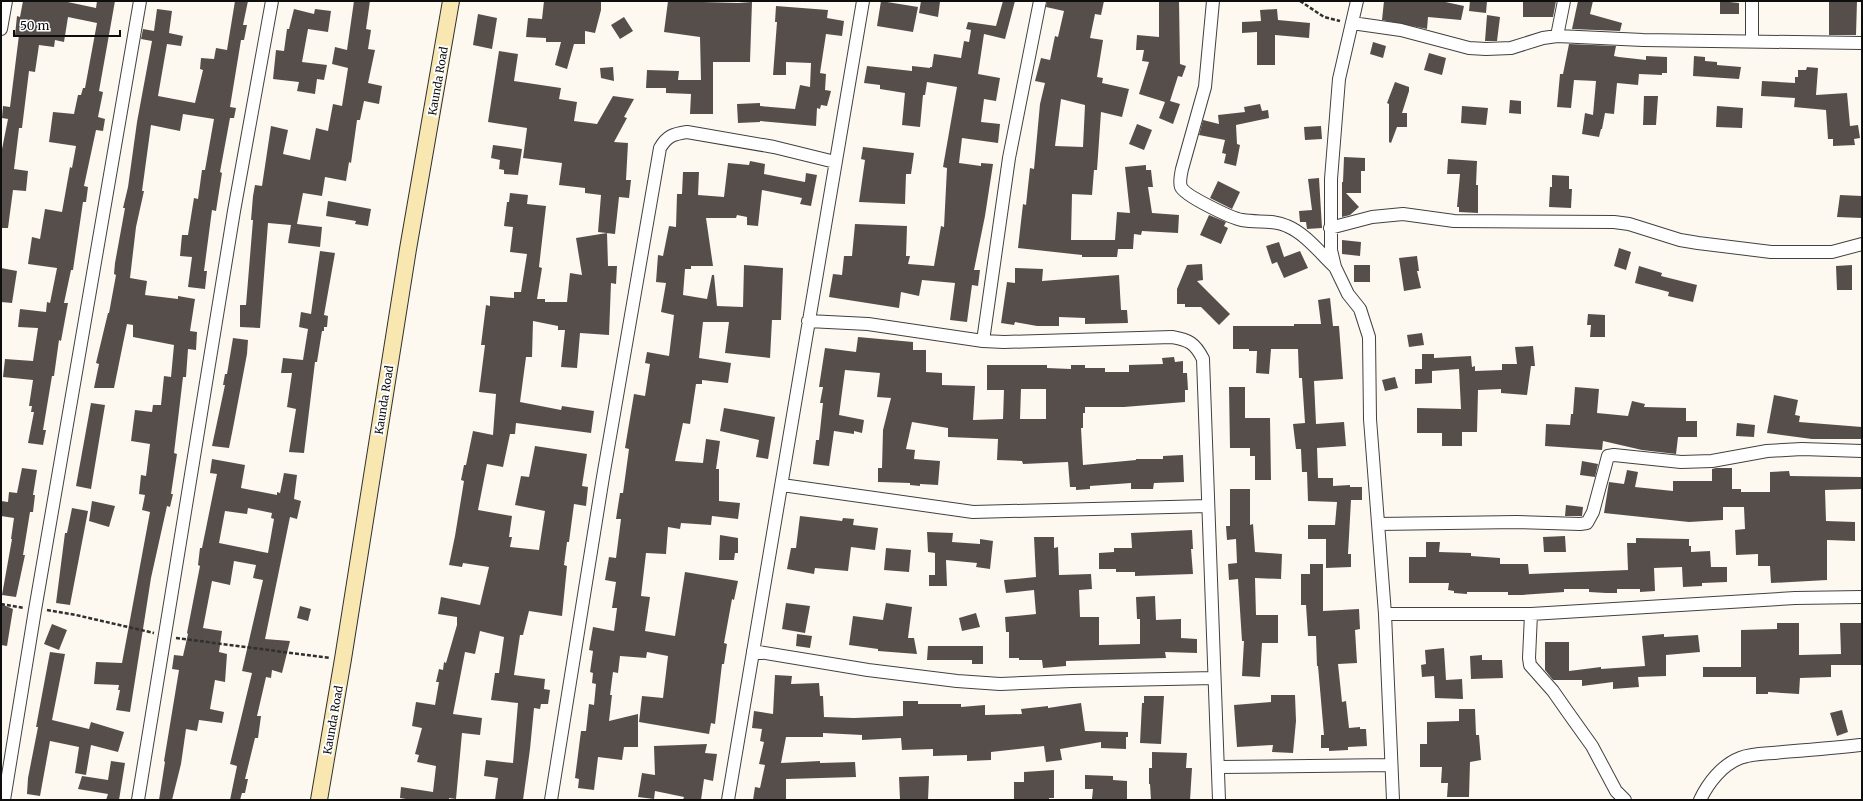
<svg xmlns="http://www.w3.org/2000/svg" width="1863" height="801" font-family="Merriweather,serif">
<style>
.building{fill:#564e4b;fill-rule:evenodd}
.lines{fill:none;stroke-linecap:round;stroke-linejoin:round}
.street-casing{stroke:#414141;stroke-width:14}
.secondary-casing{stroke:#303030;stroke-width:18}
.path{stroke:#303030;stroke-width:2.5;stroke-dasharray:4 2;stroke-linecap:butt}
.street{stroke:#fff;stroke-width:12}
.secondary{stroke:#f8e7b1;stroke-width:16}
.labels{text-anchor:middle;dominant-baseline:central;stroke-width:4;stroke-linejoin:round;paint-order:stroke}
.street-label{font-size:11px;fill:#0e0e0e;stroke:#fff}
</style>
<rect width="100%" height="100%" fill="#fef9f0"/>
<!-- building -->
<path class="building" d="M23,1h40l33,7 1,-7h18l-16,90 4,1 -5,25 7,2 -2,12 -7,-1 -12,56 4,1 -2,15h-3l-10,68h-2l-7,33h4l-7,38 -2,-1 -5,36h-2l-9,54h3l-3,15 -15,-2 6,-31h-3l1,-6h-3l4,-26 -30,-3 2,-18 28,2 5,-33 -20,-1 2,-18 26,3 1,-10 3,1 7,-35 -29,-4 4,-27 8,2 5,-30 17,3 8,-45 2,1 4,-22 -27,-4 4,-30 21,2 4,-19h3l2,-7h2l12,-65 -29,-6 -4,25 -9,-2 -1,7 -15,-2 -4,27 -6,-1 -7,57h-3l-5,41 14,2 -2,20 -13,-1 -5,38h-7v-74l7,-35 -6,-1 1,-12 7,1 9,-72h-4l2,-19 3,1z
M235,1h13l-5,24h4l-3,15h-3l-11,67 6,1 -2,10h-4l-10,54 2,1 -6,38 -4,-1 -8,61h3l-2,18 -17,-2 4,-30 -12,-1 2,-21h6l6,-37 4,1 4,-29h3l9,-51 -31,-5 -3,17 -29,-6 -9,66h2l-8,36 -6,51 17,3 -2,14 33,4v-3l17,3 -5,32 7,1 -1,18 -8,-1 -2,28h-3l-9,76 3,1 -6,40h2l-3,13 -3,-1 -16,72 -21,134 -14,-2 4,-20h-2l1,-5 -25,-1 2,-22 26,1 28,-151 -8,-2 3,-15 -6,-1 2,-19 5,1 4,-32 -19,-3 4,-31 17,2 1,-7h8l3,-29 7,1 3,-32 -41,-8v-12l-6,-1 -13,64h-20l5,-24 -3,-1 12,-50h1l7,-38 -2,-1 1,-11 10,-55h-2l5,-21 9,-65 15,-81 -11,-2 2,-10 11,2 3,-22 15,2 -3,22 14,3 -2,10 -14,-2 -9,52 37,7 8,-33 -3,-1 1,-11 13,1 2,-11 11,2z
M354,1h16l-4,28 5,1 -3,19 7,1 -7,33 14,3 -3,18 -15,-3 -4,19h-3l-6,43 -2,-1 -3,19 -21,-4 -3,19 -19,-3 -6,31 25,3 -2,20 -32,-4 3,-18 -23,-2 -8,105 -20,-1v-22h6l7,-85h-2l2,-24 2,-11 7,1 9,-60 17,4 -5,24 27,6 6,-32 12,3 5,-27 9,2 6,-38 -16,-4 3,-17 12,3z
M544,1h57v9l-6,23 -10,-2v13h-11l-7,25 -12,-4 6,-23h-15v-4l-20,-1 2,-19 14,1z
M668,1l70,2 14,-1 -2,60h-37v52h-23l1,-20 -25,-1v-5h-20l1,-18 32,1 -1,9h23l-1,-43 -36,-5z
M881,1l37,6 -5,25 -36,-6z
M921,1l19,1 -2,15 -19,-4z
M1003,1h12l-10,38 -21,-5 -6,40 22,4 -4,23 -12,-2 -3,23 19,2 -2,19 -36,-5 -3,25 22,3v-3l12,1 -8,52 -11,54h6l-2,16 -6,-1 -5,37 -17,-2 5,-37 -33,-3 -3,16 -18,-4 -2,16 -70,-11 4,-23 9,1 2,-19h8l3,-32 52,2 -1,30h4l-2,8 26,2 7,-40 3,1 3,-59 -4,-1 14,-80 -30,-5 -2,13h-2l-3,32 -18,-2 3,-32 -25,-4v-4l-16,-2 3,-17 45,5v-5l18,2v-1h2l2,-13 27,4 3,-17 5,1 2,-12 -5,-1 2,-7 28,4z
M1047,1h57l-3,14 -6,-1 -5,24 13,2 -6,37 6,1 -1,5 27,6 -7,28 -21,-5 -4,58h-3l-2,25 -20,-1 -1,46h44l2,-28 13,1 -5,-46 21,-2v5h5l2,17h-5l4,26 27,2 -1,18 -36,-2 -1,4 -7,-1 -1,15h-15l-1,8h-35v-2l-64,-7 5,-44 3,1 4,-37 4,1 6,-65 5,-21 -10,-2 6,-23 9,2 5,-24 3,1 6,-26 -18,-4zM1061,99l24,6 -2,42 -28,-1z
M1159,1h20l1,63 6,2 -4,11 -4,-1 -8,25 10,3 -7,20 -14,-6 6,-16 -26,-8 10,-32 -7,-1 2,-11h-8l1,-15 22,2z
M1384,1h57l23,5 -3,14 -33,-3 -1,12 -45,-9z
M1470,1h17l-1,12 -17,-2z
M1523,1h33l-3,16h-30z
M1578,1h15l-3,13 32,9 -2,8 -48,-2z
M1720,1l19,2v11h-19z
M1829,1h28l-1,34h-27z
M776,6l52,4 -1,8 17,3 -2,15 -16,-2 -6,39 6,1 -1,16 6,1 -4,15 -6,-1 -1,4 -3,-1 -1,18 -56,-5v1l-22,1 -1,-19 23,-1v3l35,3 5,-24 10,2 1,-24 -25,-1v13h-13l4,-53h-2z
M294,9l20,5 1,-5 16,2 -3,21 -20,-3 -6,33 25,3 -3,15 -7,-1 -2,15 -18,-3 2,-9 -26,-3 3,-29 8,1 3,-22h2z
M1277,9l1,11 32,3 -1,15 -34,-3v30h-18v-33l-15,1v-11l19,-1 -1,-11z
M478,14l19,4 -5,31 -19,-4z
M1487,15l13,2 -3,24h-12z
M624,17l9,14 -13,8 -9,-14z
M1373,42l13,4 -3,12 -13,-4z
M1569,44l47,2 -2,10 5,1 27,3v-4l21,1v16h-5v2l-23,-1 -1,11 -21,-2 -3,31 -9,-1 -3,16h-1l-2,8 -17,-3 3,-21 8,2 3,-34 -22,-1 -3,28 -14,-1 3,-33h3z
M499,51l19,3 -4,27 47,7 -2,11 18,3 -3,19 23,3 16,-28 21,3 -10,18 3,1 -13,24 14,1 -2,37h5l-2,18 -10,-1 -4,37 -17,-2 3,-37 -16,-2v-5l-26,-3 3,-22 -39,-5 4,-30 -39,-6z
M1429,53l17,5 -4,17 -18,-5z
M1694,56l11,1v4l12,1v3l24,2 -2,12 -46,-3z
M613,67l1,14 -13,-3 -1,-10z
M1807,67l11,1 -2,27 31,-2 3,33 8,-1 2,13 -6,1 1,6 -22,1v-7h-5l-2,-29 -32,-3 1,-9 -34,-2 1,-15 33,2v-6h3v-7h8z
M1395,82l14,5v4l-7,22h5v14h-10l-6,16 -2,-1v-38l-2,-1z
M1644,96h14l-2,29h-13z
M1510,100l11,1v13l-12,-1z
M1260,104l2,7 6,-1 1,8 -33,7 1,19 3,1 -4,21 -12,-3 2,-9 -4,-1 3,-13 -26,-5 4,-15 16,4 -1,-9 27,-3 -1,-5z
M1462,106l26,2 -2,17 -25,-2z
M1717,106l26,2 -1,20 -26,-1z
M1137,124l15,6 -8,20 -15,-6z
M1321,126l1,13 -17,1 -1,-13z
M493,145l29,4 -4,26 -14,-1v-4l-5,-1 1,-9 -9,-2z
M863,147l51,6 -3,21h-5l-1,30 -46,-2 6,-42 -4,-1z
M1344,157l21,1v13h-4v22h-15l13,14 -9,8 -8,2v-35h1z
M1448,159l29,2 -1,24h2v28l-19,-1v-5h-2l3,-33h-13z
M750,161l15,3 -1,10 41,8 1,-9 11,2 -6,31 -11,-2 2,-6 -40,-8 -4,36 -11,-1v-8l-10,-2 -1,3h-30l7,48h-22v3h-6l-2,26 24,4 5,-24h2l3,31 26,1 1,-42 39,3 -2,52h-9l-2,38 -45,-5 4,-31h-26l-4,36 32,5 -3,20 -26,-3v4h-6l-6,40 -7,-1 -8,38 28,2 3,-24 14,2 -4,28h3v32l21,2 -2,16 -26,-3 -1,9 -30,-2 -1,6 -12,-2 -2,27 -20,-1 -5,43 9,1 -5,34 30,5 10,-64 53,9 -4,19 -2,-1 -8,44 3,1 -3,20h-2l-7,60 -4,-1 -2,11 -70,-12 3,-26 21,2 5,-42 -21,-4 -1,6 -26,-2 -2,17 -5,-1 -3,23h2l-3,26 29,-7v33h-14l-2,13 -24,-3 -4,33 -16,-2 1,-9 -4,-1 6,-47h5l3,-27 5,1 2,-21 -4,-1 1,-10 -3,-1 3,-21 -4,-1 4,-23 21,4 3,-23h-5l4,-26 -11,-2 4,-23 7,1 5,-39h-5l4,-26h3l6,-44 -4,-1 9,-54 11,2 5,-32 -5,-1 2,-11 22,4 5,-41 -13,-3 5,-29 -10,-1 2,-27 5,1 6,-30 7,1 1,-33h5l1,-22h16l-1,23 26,2 4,-34 21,2z
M1552,175l17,1v13h3l-1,19 -22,-1 1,-20h2z
M1319,178l3,50 -15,1 -1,-7h-6l-1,-11 13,-1 -4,-31z
M1218,181l22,11 -8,17 -22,-11z
M510,193l18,2 -1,9 19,2 -7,61 3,1 -5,31h8v3h22l3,-29 12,2 -6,-37 31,-5 1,33h9l-1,18 -5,-1 -2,52 -29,-2 -3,35 -16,-1 4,-37h-7v-4l-25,-5 -1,36h-6l-6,45 41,8 1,-4 32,5 -3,22 -75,-10 -1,11h-5l-7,33 -16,-3 -9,46 34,6 -3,21h3l-2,10 29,3 6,-39 -30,-6 6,-29 8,1 6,-31 52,8 -5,32 6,1 -2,19 -12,-2 -5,38h-2l-3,23 3,1 -5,50 -33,-5 -6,24h-3l-6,40 31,4 -1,10 6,1 -2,14h-7l-1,5 -6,-1 -4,41 -7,51h-28l3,-22 -14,-2 2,-16 27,3 5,-60 -27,-3 4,-27h4l5,-36 -24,-6 -5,23 -10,-2 -12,62 29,4 -2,17 -18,-2 -6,66 -7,-1v2h-37l-12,-2 1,-11 32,5 3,-26 -19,-4 2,-7 -4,-1 7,-26 -10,-2 4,-24 19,3 4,-23h-3l3,-13 4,1 1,-8 2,1 11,-38v-8l-19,-3 3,-17 39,8 9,-38 -26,-4 -1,4 -13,-2 6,-29 9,-55 -3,-1 3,-15h2l7,-34 20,4 3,-41 -17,-2 6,-47h-4l5,-40 4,1v-10l24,2v-6h7l6,-38 -17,-2 3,-25 -9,-1 3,-24h2z
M1840,195l22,1v22l-25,-1z
M328,201l43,8 -3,17 -13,-2 1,-3 -30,-5z
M1209,215l17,7 -2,4 4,2 -7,16 -21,-9z
M1342,240l19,2 -1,14 -18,-2z
M1279,242l5,15 16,-6 8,17 -24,10 -7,-16 -5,2 -6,-18z
M1619,248l12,4 -5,18 -12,-4z
M320,251l15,2 -11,62 4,1 -1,11h-3v4h-2l-5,31h-2l-11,91 -15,-1 7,-43 -9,-2 5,-34h-11l2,-15 20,2 5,-31 -9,-2 2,-15 10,2z
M1417,256l2,15h-2l4,17 -17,3 -5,-33z
M1202,264l1,16 -6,1 33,33 -11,11 -18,-18h-16v-3h-8v-15l10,-24z
M1354,265h16v17h-16z
M1852,265v25h-15l-1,-24z
M1639,266l23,7 -1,3 36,9 -4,17 -25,-6 1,-4 -34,-9z
M1,268l16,3 -5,32 -11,-1z
M1015,268l28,1 -1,12 77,-6 2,35h6l1,13 -43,1v-6l-26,-1v9h-22l-22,-4 -1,3 -13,-2 6,-41 8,1z
M1330,298l3,28h6l4,53 -29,2 2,43 28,-2 2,24 -29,2 1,30h15v8l17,-1v2h12v13h-11l-3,54h3v13l-25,1v-29h-18v-14h27l2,-23 -29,-1 -1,-29h-5l-1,-23h-5l-3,-25 12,-1 -3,-45h-3l-1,-29h-27l-2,25 -13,-1 1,-22h-8v-2h-16v-23h61v-2h27l-3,-24z
M1588,314l17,1v22h-15l1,-12h-4z
M1422,333l2,12 -15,2 -2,-12z
M858,337l55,5v8h13v22l16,1v12l33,1 -2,34 30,-1 1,-29h-17v-25h60v3l24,1v-4h14v3h20v4h24v-7l34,-1 -1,-6 12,-1 1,5 8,-1v12h4l1,17h-3v12l-61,5h-39v6h-2v15h-2l2,37 53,-5v-1h27v-3l20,-1 1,27 -30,1 -1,6h-22v-6l-41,3v3l-14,1v-3h-6l-2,-25 -45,2 -1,-3 -25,-1 1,-21 -50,-2v-9l-36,-6 -6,27 9,1 -1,9 26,2 -2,24 -18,-1v2l-10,-1v-2l-32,-1v-14h4l1,-38 8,-32 -14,-1 3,-24 -35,-3 -6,45 25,5 -2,13 -8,-2v3l-20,-3 -5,35 -16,-2 3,-24h3l4,-37h-3l3,-16h-4l6,-39 31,4zM1021,389h25v30h-26z
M233,338l15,2 -1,14 -14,74 -4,20 -17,-2 13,-61h-2l2,-11h2z
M1533,346l2,20h-4l-4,29 -26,-2v-4l-23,1 -1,42h-15v14h-20v-13h-25v-25l44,1 -2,-40 -27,2v12l-17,1v-15h7v-15h12v4l37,-2 1,11 3,-1v5l27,-1v-6h15l-2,-17z
M1395,377l3,11 -13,3 -3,-11z
M1229,387h16v31h25l1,62h-16v-24h-5v-8h-20z
M1575,387l24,2 -2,24 31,3 4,-15 13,3 -1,3 42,1v13h11v16h-19l-2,17 -34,-4 -39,-9 -1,9 -57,-4 1,-22 24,1 1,-11h2z
M1774,395l24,5 -3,15 5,1 -1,6 63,5v12h-50l-45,-6z
M91,403l14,2 -14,84 -15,-3z
M724,408l51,9 -7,42 -12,-2 3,-17 -39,-9z
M1737,423l18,2 -1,12 -18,-1z
M212,459l33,6 -4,23 36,7v-3l3,1 4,-20 13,2 -3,24 7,2 -4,18 -7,-2 -25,122 25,2 -8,32 -10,-3 -1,8 -5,-1 -9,39h4l-3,22h-3l-10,41h3l-3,14h-3l-2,7h-10l7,-34 -7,-2 22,-91 -10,-2 21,-91 -10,-2 3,-13 -22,-4 -4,24 -18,-4 -9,47 19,3 -3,21 8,2 -2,28 -10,-2 -5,29 14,3 -2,11 -23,-3 -2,11 -11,-2 -5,35 -9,36h-13l6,-38 -1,-1 15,-91 -7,-1 2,-14 9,1 5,-22 -1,-1 13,-67 -2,-1 2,-17h2l15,-74 -7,-1zM248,508l24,5 -1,5 3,1 -6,34 -49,-10 6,-32 22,3z
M1582,461l16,3 -3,13 -15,-2z
M22,468l15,2 -4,25h2l-2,17h-3l-7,43h2l-9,42 -14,-2 10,-56h-1l3,-21 -13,-2v-15l7,1 1,-10 8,1z
M1716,468h16v21h9v3h29v-20l19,-1 1,5 72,1v12l-37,1 1,31 29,1v19l-28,-1v40l-56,3 -1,-17h-12v-12l-22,1 -1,-25 10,-1 -1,-22h-21v13l-34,2 -85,-9 5,-31 15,2 3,-14 11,2 -3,15 38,4v-10h39v-12z
M1230,489h20v36l3,-1 2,28 27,2 -1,25 -26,-1 1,37h22v28h-16l-2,34 -18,-1 2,-35h-2l-4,-62 -9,1 -1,-16 9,-1 -1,-24 -9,1 -1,-14h4z
M92,501l23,5 -6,21 -20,-6z
M1566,505l17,2 -1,9h-17z
M72,508l16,3 -18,94 -14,-2 9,-70h2z
M800,516l42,5 1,-3 11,1 -1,6 25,3 -3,22 -24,-3 -3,24 -33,-3 -1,6 -27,-5 4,-21h5z
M1192,530l1,19h-2l2,25 -58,2v-4h-19v-3h-17v-16l15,-1v-4h18l-1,-15z
M927,532l26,1 -1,9 28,2v-5l13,2 -3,28 -14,-2 1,-4 -31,-3 1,26h-18v-11h6v-22l-7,-1z
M720,535l18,3v15h-3l-1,7h-15z
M1565,536l1,16h-22l-1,-15z
M1034,537h20v11l4,-1 1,28 32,-1 1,15 -13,1 1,27h19v28l41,-1v-25h-3l-1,-22 19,-1 1,24 25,-1v19l16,1v14l-32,-1 1,6 -100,3v5l-23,2 -1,-8h-23v-2h-10v-26h-3l-1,-15 31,-3 -2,-24 -28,3 -2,-13 32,-3z
M1636,538l53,1v7h2v6l19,-1 1,16h16v15l-25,1v3l-19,1 -1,-20 -28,1 1,23 -15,1v-3h-23v4h-11l-17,-1v-3h-25v3l-42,3h-14v-3h-41v2l-13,-1v-2l-6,-1 1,-7h-40v-26h17v-15h14l-1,10 32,1v3l29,2v6h28l1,10 99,-4 -1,-27h9z
M886,548l25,2 -2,22 -25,-2z
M1310,564h13v47l36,-2 1,20 -5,1 2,33 -19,1 4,38 4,-1 3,27 11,-1v2h6l1,17 -19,1v3l-19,1v-3h-8v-13h3l-6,-69h-1l-1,-30h-8l-2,-31h-5v-31h9z
M786,603l24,3 -5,27 -23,-4z
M886,603l26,4 -4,31h6l3,16 -39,-3v-2l-29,-4 4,-29 30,4z
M1,604l12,5 -6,37 -6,-1z
M300,606l11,3 -3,12 -11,-3z
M976,613l4,14 -18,4 -3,-13z
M1777,623h22v32l42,-1 -1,-31h22l-1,42h-30v12l-31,1 -1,16 -31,-2v2h-12v-17h-53v-10h38v-37l36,-1z
M52,624l15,6 -8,20 -15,-6z
M797,634l15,2 -2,12 -14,-2z
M1664,634v3l34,-2 2,17 -34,3v21l-28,1 1,10 -26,2v-7l-31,4v-6h-29l-8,-10v-28h24v29l32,-4v2l44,-3 -3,-30z
M928,646h55v18h-11v-4h-45z
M1444,648l2,32 16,-1 1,20 -28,-1 -1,-22 -12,1 -1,-12 5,-1 -1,-14z
M50,652l15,2 -13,66 37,9 2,-7 33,10 -6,20 -27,-7 -5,30 -11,-2 4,-26 -29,-6 -10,55 -13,-2 1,-16 10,-51h-2z
M1482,655v5h20l1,18 -32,1 -1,-23z
M775,675l17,1 -1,8 28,-1 1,13h3l1,21 30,1 49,-2v-15h15v3h43v3l24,-2v10l37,-1 -1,-5 27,-3v2l33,-5 4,28 43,1v5h-2v12l-25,-1v-6l-41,7 2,11 -16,2 -2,-16 -53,6v8l-24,1v-6l-34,1v-7l-31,1 -1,-12 -39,2v-5l-39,-2v4h-37l-5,26 39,-2v2l35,-1 1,15 -70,2v21h-33l2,-13 5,1 5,-23 -6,-1 5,-22 -4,-1 2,-12 -10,-1 2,-17 19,3z
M1271,695h24l1,26 -3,32 -21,-1 1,-7 -36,2 -3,-42 37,-3z
M1144,696h20l-3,48 -21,-1 2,-40h2z
M1459,709h16l1,26h3l2,25 -11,2 -1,35h-22l1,-14h-7l1,-16h-22v-23h7v-22l32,-1z
M1842,710l6,22 -11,4 -7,-23z
M707,744l-2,9 12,1 -4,27 -9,-2 -3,21h-18l1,-3 -29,-6 -1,8 -16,-2 4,-24 13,2 -1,-29z
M1152,752l35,1 -1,15h6l-2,32h-39l-1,-16h-1v-16h3z
M111,761l14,2 -6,37h-13l2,-6 -30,-5 4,-13 26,4z
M1054,770v28h-5v2h-35v-18h10v-10z
M1085,775l28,1v4l14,1v19l-35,-1 1,-10h-8z
M929,776l-1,24h-28l-1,-23z"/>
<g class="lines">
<!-- street casing -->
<g class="street-casing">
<path id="street" d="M1213,1l-8,86 -23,82c-1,5 -3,13 -1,18 4,9 50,31 61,33 15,3 30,-1 45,6 19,8 33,27 48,41
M1357,1l-18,78 -8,100v71l4,17 13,27 12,15 9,28 1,82 15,195 8,186
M1752,1v41
M1352,23l49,7 68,18 17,1 25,-1 32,-10 14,-2 86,4 219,3
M1,29l5,-28
M1557,36l7,-35
M1330,228l42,-11 31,-3 51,7 160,1 15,2 51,16 18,3 73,9h61l30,-8
M808,321l60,3 115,17 21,1 168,-5c17,3 23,6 31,22l16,441
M983,341l26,-183 31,-157
M782,485l191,27 235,-6
M1378,524l139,-2 63,2 7,-1 6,-11 15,-56 6,-1 67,7 31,-1 55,-10 35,-2 60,2
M1385,614h146l264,-16 67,-1
M1531,614l-2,44 1,7 23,26 14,20 25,35 24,45 9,9
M753,651l115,19 89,11 43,3 72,-3 142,-3
M1219,767l172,-2
M4,800l31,-190 105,-609
M138,800l96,-589 38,-210
M551,800l52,-323 57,-329c7,-12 13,-14 27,-16l87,15 61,15
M728,800l135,-799
M1700,800c8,-17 22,-35 40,-42 13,-5 29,-4 43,-6 25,-2 51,-4 77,-7"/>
</g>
<!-- secondary casing -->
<g class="secondary-casing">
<path id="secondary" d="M319,800l24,-141 65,-410 43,-248"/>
</g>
<!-- path -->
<path class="path" d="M1300,1l24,16 16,4
M1,604l23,4
M47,610l29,5 78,18
M176,638l154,20"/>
<!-- street -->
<use href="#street" class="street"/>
<!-- secondary -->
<use href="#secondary" class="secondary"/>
</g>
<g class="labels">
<!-- street labels -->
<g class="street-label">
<text transform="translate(438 81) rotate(-80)">Kaunda Road</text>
<text transform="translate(384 400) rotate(-81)">Kaunda Road</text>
<text transform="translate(333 720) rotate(-80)">Kaunda Road</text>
</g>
</g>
<!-- border -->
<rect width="1863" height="801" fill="none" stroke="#0e0e0e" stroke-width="4"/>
<!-- scale -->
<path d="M14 30v6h106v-6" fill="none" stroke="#0e0e0e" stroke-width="2"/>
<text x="20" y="30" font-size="12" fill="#0e0e0e" stroke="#ffffff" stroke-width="3" paint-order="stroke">50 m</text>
</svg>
